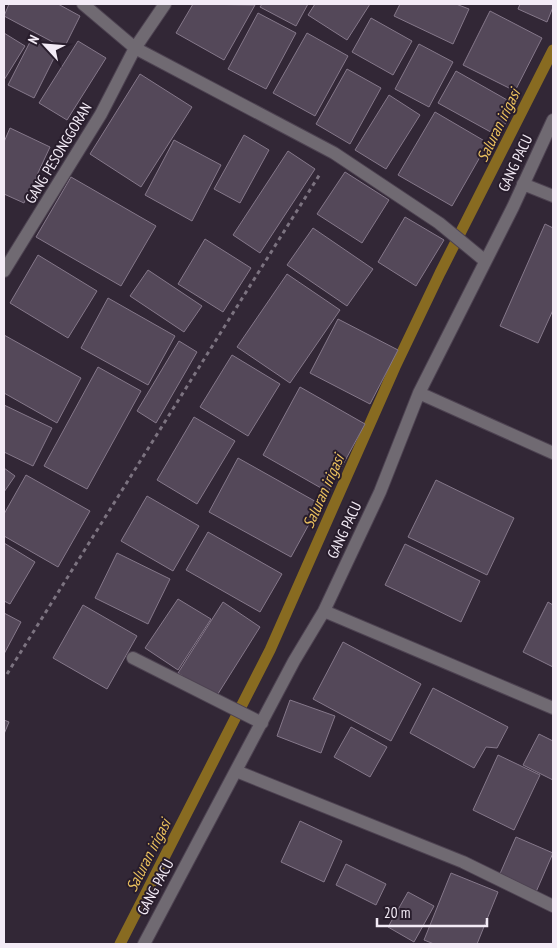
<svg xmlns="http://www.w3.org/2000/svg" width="557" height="948" font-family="'PT Sans Narrow',sans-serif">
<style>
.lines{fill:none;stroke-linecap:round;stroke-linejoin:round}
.stream{stroke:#886b21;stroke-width:11}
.building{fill:#544859;stroke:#85788a}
.street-casing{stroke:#4d4251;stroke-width:14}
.path{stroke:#7c7380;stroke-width:3;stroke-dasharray:4 4;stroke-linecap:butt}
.street{stroke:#706a72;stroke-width:12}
.labels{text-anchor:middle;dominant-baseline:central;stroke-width:4;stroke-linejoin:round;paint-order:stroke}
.street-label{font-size:15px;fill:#f3ebf6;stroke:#281d2c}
.water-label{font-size:16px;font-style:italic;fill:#ecc25e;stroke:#281d2c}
</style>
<rect width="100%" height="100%" fill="#322736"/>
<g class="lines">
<!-- stream -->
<path class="stream" d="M120,944l150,-294 125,-283 45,-94 113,-223"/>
</g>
<!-- building -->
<path class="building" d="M9,4h49l22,12 -16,32 -60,-32z
M193,4l62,1 -31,55 -48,-27z
M262,4h46l-12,22 -36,-19z
M315,4h55l-23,36 -39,-25z
M400,4h56l13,5 -16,35 -59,-28z
M520,4h33v3l-6,15 -29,-13z
M490,11l52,27 -27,53 -52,-26z
M258,13l38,20 -30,56 -38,-20z
M371,18l41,23 -19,34 -41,-23z
M4,33l21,13 -21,34z
M307,33l41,23 -33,60 -42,-23z
M31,40l26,12 -23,46 -26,-13z
M78,41l28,17 -39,62 -28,-17z
M419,44l34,18 -24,45 -34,-18z
M347,69l34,19 -31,56 -34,-20z
M456,71l60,34 -18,31 -60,-33z
M140,74l52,33 -51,80 -51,-33z
M389,95l31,20 -34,54 -31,-19z
M435,112l53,31 -36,63 -54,-31z
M10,128l40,19 -26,56 -20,-9v-52z
M244,135l25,15 -29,53 -26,-14z
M174,140l47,25 -29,56 -47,-26z
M288,151l27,18 -55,84 -27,-18z
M345,172l44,28 -27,43 -45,-29z
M71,177l85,49 -35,60 -85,-49z
M405,217l39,23 -28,46 -38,-24z
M545,224l8,4v82l-15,33 -38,-17z
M313,228l60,41 -26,37 -60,-41z
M205,239l46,29 -28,44 -45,-28z
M38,255l59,36 -29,47 -58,-35z
M148,270l54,36 -18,26 -54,-36z
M287,274l53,36 -50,73 -53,-36z
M108,298l67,38 -27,49 -67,-37z
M338,319l60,31 -28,54 -60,-31z
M4,335l77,43 -24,45 -53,-30z
M179,341l18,11 -41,71 -19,-12z
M232,355l48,29 -32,52 -48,-29z
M98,367l43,24 -54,98 -43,-23z
M300,387l65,37 -37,68 -65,-37z
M4,405l48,23 -19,38 -29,-14z
M194,417l41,24 -38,63 -40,-24z
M238,458l82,46 -29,53 -82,-45z
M4,468l11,8 -11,16z
M26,475l64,36 -32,56 -54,-31v-22z
M436,480l78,38 -27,57 -79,-38z
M147,496l52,30 -26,45 -52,-30z
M208,532l74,42 -22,38 -74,-42z
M4,543l31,19 -25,42 -6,-3z
M405,544l75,37 -19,41 -76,-37z
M117,553l53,26 -22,45 -53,-26z
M178,599l33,20 -33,51 -33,-22z
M223,602l37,25 -44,70 -38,-24z
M548,602l5,3v62l-30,-15z
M83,605l54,31 -30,53 -54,-31z
M4,613l17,9 -17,32z
M343,642l78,42 -30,57 -78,-42z
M433,688l75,39 -11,21 -11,-1 -12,21 -64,-35z
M290,700l45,16 -14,37 -44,-17z
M4,720l5,2 -5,12z
M351,727l36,20 -17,30 -36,-20z
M539,734l14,7v39l-30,-15z
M498,755l42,20 -26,55 -41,-20z
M300,821l42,20 -18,41 -43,-20z
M516,837l37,16 -17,39 -37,-16z
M346,864l40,20 -10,21 -40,-20z
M451,873l47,19 -21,52h-43l-10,-4z
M408,892l26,14 -20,36 -26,-15z"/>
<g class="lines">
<!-- street casing -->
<g class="street-casing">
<path id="street" d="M83,4l52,44 199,105 105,70 45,37
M523,184l30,12
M4,271l97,-157 34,-66 30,-44
M419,393l134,60
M324,611l229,97
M133,658l129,65
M236,771l227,91 90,44
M144,944l150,-283 30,-50 56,-119 39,-99 94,-186 40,-87"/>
</g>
<!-- path -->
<path class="path" d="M7,674l313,-500"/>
<!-- street -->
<use href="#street" class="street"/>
</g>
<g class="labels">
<!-- street labels -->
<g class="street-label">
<text transform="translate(58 153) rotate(-59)">GANG PESONGGORAN</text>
<text transform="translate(515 163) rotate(-65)">GANG PACU</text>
<text transform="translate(344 530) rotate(-65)">GANG PACU</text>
<text transform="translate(155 887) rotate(-62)">GANG PACU</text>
</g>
<!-- water labels -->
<g class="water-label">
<text transform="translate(498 125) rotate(-64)">Saluran irigasi</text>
<text transform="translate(323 491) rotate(-66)">Saluran irigasi</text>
<text transform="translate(148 855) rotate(-63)">Saluran irigasi</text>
</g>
</g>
<!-- border -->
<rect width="557" height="948" fill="none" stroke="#f3ebf6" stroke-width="10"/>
<!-- north arrow -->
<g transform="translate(45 45) rotate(296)" stroke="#281d2c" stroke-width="4" paint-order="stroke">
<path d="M0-4L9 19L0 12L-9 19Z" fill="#f3ebf6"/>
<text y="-8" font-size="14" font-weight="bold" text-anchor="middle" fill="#f3ebf6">N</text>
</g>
<!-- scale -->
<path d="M377 918v8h110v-8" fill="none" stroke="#f3ebf6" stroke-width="2.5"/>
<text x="384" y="918" font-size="15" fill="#f3ebf6" stroke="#281d2c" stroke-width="4" paint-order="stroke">20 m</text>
</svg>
